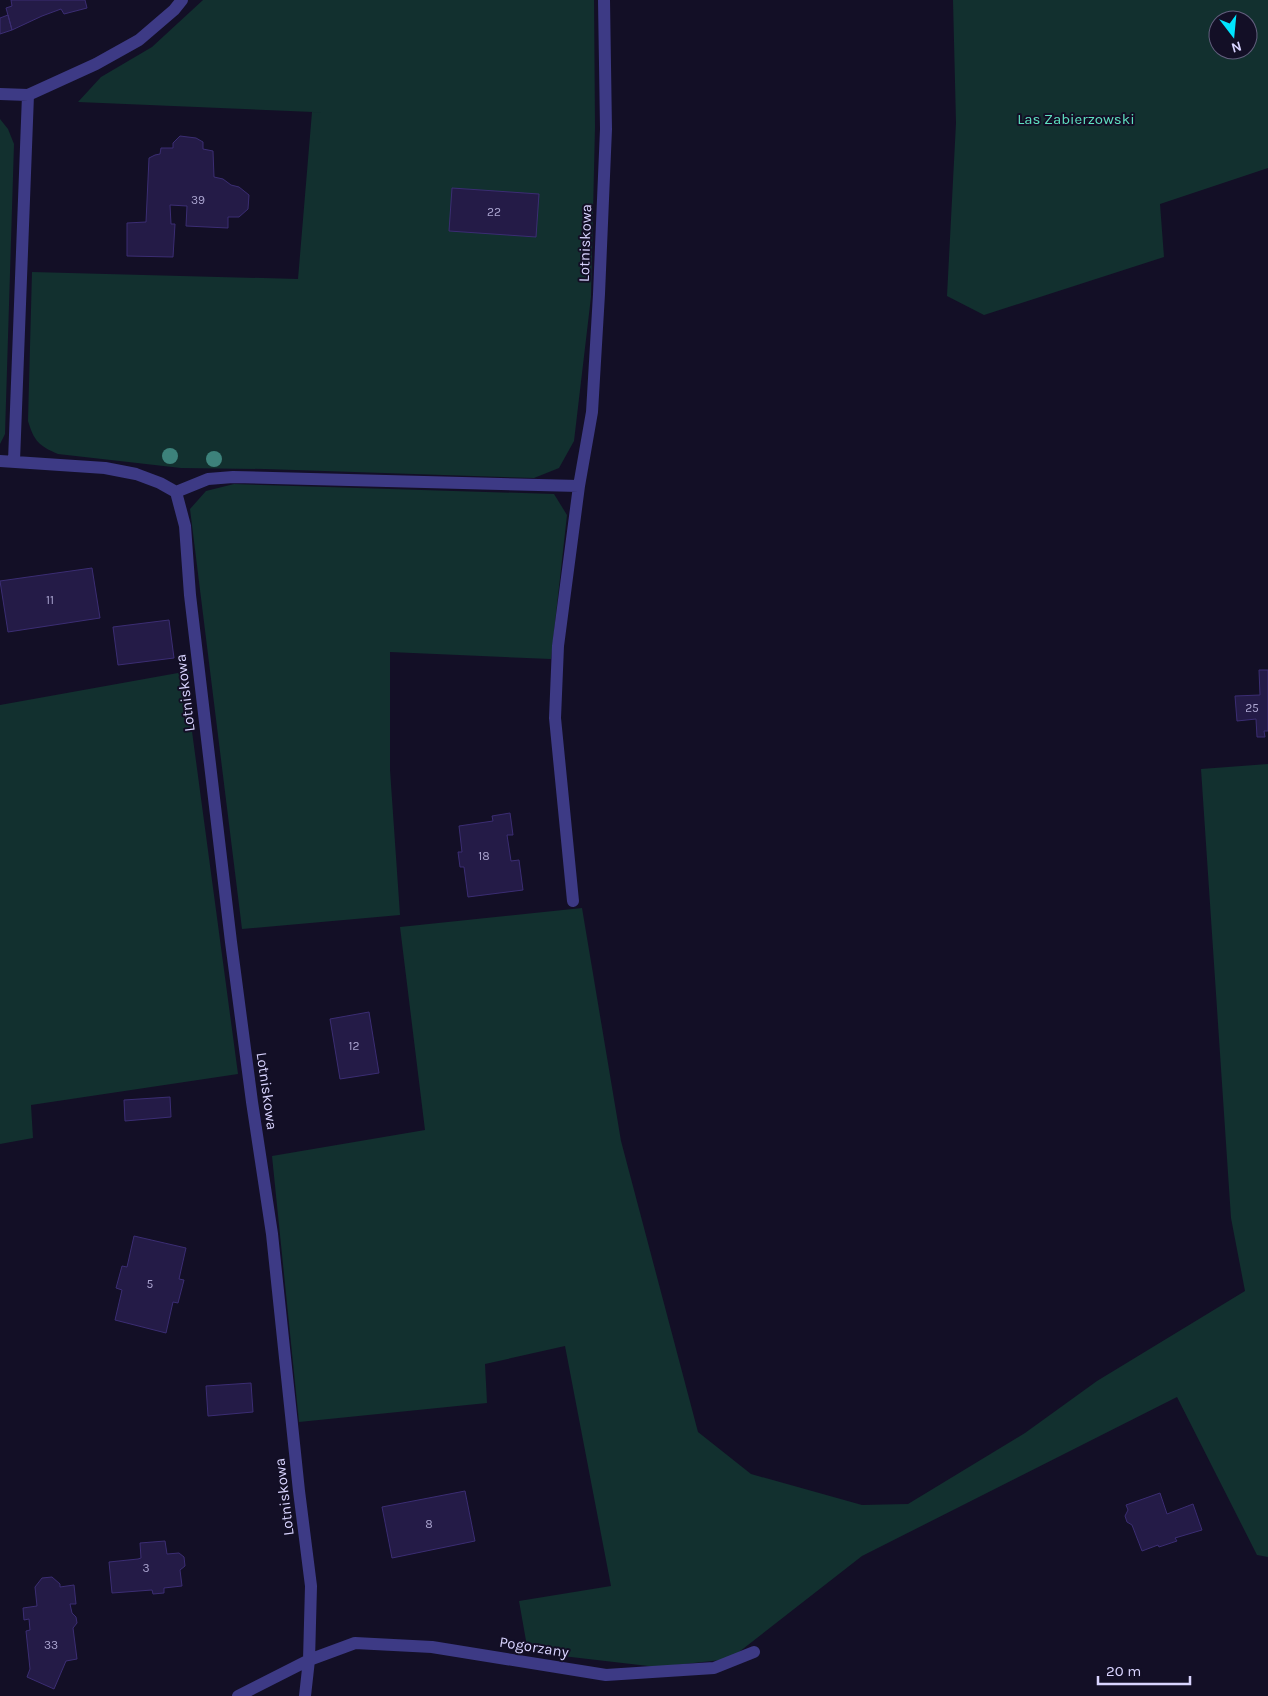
<svg xmlns="http://www.w3.org/2000/svg" width="1268" height="1696" font-family="Karla,sans-serif">
<style>
.green{fill:#12302f;fill-rule:evenodd}
.building{fill:#241b47;stroke:#3b2d73}
.lines{fill:none;stroke-linecap:round;stroke-linejoin:round}
.minor{stroke:#3d3a85;stroke-width:12}
.tree{fill:#3d827b}
.labels{text-anchor:middle;dominant-baseline:central;stroke-width:4;stroke-linejoin:round;paint-order:stroke}
.number-label{font-size:12px;fill:#aca6d1}
.park-label{font-size:15px;fill:#5fe0c0;stroke:#130f26}
.street-label{font-size:15px;fill:#d9d4ff;stroke:#130f26}
</style>
<rect width="100%" height="100%" fill="#130f26"/>
<!-- green -->
<path class="green" d="M203,0h391l1,127 -4,170 -17,144 -15,27 -25,10 -269,-9 -84,-1 -123,-14c-19,-8 -24,-13 -30,-33l4,-149 266,7 14,-167 25,1 -259,-11 23,-25 51,-30z
M953,0h315v168l-108,36 4,53 -180,58 -37,-19 9,-173zM1218,20h30v30h-30z
M0,119l8,10 6,15 -9,290 -5,10z
M234,484l320,10 13,21 -16,144 -161,-7v118l10,145 -158,14 -52,-420 16,-18z
M189,671v38l49,365 -207,31 2,33 -33,6v-439z
M1268,764v793l-11,-2 -80,-158 -315,159 -132,103 -73,8 -129,-15 -9,-51 92,-15 -46,-240 -80,18 2,39 -188,19 -27,-266 153,-26 -25,-203 182,-19 39,233 77,291 53,42 111,31 46,-1 117,-71 72,-52 148,-90 -14,-73 -30,-449z"/>
<!-- building -->
<path class="building" d="M11,0h74l2,8 -23,6 -3,-5 -19,7 -30,14 -6,-22 6,-2z
M8,15l4,15 -12,4v-16z
M180,136l16,2 7,4v7l10,2 1,26 9,2 8,6 8,2 10,8 -1,14 -9,8h-11v11l-42,-2 1,-20 -17,-1 1,19h4l-2,33 -46,-1v-33l19,-1 3,-64 6,-3 5,-1 1,-6h12v-5z
M452,188l87,6 -3,43 -87,-6z
M92,568l8,50 -92,14 -8,-51z
M169,620l5,38 -56,7 -5,-38z
M1259,670h9v61h-4l1,6h-8l-1,-18 -19,2 -2,-25 25,-1z
M510,813l3,22h-6l4,26 8,-1 4,30 -55,7 -4,-30h-4l-2,-15h4l-3,-26 34,-5 -1,-5z
M369,1012l10,61 -39,6 -10,-60z
M170,1097l1,20 -46,4 -1,-21z
M134,1236l52,12 -7,31 5,1 -6,23 -5,-1 -7,31 -51,-13 7,-30 -6,-2 6,-22 5,1z
M251,1383l2,29 -45,4 -2,-30z
M465,1491l10,50 -83,17 -10,-51z
M1160,1493l7,21 26,-10 9,26 -27,8 2,3 -18,6 -1,-2 -16,6 -10,-26 -5,-3 -2,-6 3,-6 -2,-5z
M165,1541l2,13 12,-1 5,4 1,9 -5,4 2,16 -18,2v5l-11,1 -1,-4 -40,3 -3,-31 29,-3 3,-1 -1,-15z
M52,1577l8,7v3l14,-2 2,19h-6l2,9 4,4 1,6 -4,5 4,31 -11,2 -12,28 -27,-12 3,-8 -4,-38 4,-1 -1,-11 -5,1 -1,-12 14,-2 -2,-19 7,-9z"/>
<g class="lines">
<!-- minor -->
<path class="minor" d="M0,94l28,1 68,-31 43,-24 35,-30 8,-10
M0,461l105,7 31,6 24,9 16,9 9,34 5,69 41,347 21,160 20,132 27,257 12,95 -2,74 -4,36
M14,461l14,-366
M176,492l32,-13 25,-2 346,9
M573,901l-18,-183 3,-72 21,-160 13,-74 7,-118 7,-165 -2,-129
M238,1696l71,-36 46,-17 77,4 174,28 108,-7 40,-16"/>
</g>
<!-- trees -->
<g class="tree">
<circle cx="170" cy="456" r="8"/>
<circle cx="214" cy="459" r="8"/>
</g>
<g class="labels">
<!-- number labels -->
<g class="number-label">
<text x="198" y="200">39</text>
<text x="494" y="212">22</text>
<text x="50" y="600">11</text>
<text x="1252" y="708">25</text>
<text x="484" y="856">18</text>
<text x="354" y="1046">12</text>
<text x="150" y="1284">5</text>
<text x="429" y="1524">8</text>
<text x="146" y="1568">3</text>
<text x="51" y="1645">33</text>
</g>
<!-- park labels -->
<g class="park-label">
<text x="1076" y="119">Las Zabierzowski</text>
</g>
<!-- street labels -->
<g class="street-label">
<text transform="translate(585 243) rotate(-88)">Lotniskowa</text>
<text transform="translate(185 693) rotate(-97)">Lotniskowa</text>
<text transform="translate(267 1091) rotate(82)">Lotniskowa</text>
<text transform="translate(284 1497) rotate(-97)">Lotniskowa</text>
<text transform="translate(534 1647) rotate(9)">Pogorzany</text>
</g>
</g>
<!-- north arrow -->
<g transform="translate(1233 35) rotate(164)"><circle r="24" fill="#130f26" stroke="#625e7d"/>
<path d="M0-4L9 19L0 12L-9 19Z" fill="#00e5ff"/>
<text y="-8" font-size="14" font-weight="bold" text-anchor="middle" fill="#d9d4ff">N</text>
</g>
<!-- scale -->
<path d="M1098 1676v8h92v-8" fill="none" stroke="#d9d4ff" stroke-width="2.5"/>
<text x="1106" y="1676" font-size="15" fill="#d9d4ff" stroke="#130f26" stroke-width="4" paint-order="stroke">20 m</text>
</svg>
